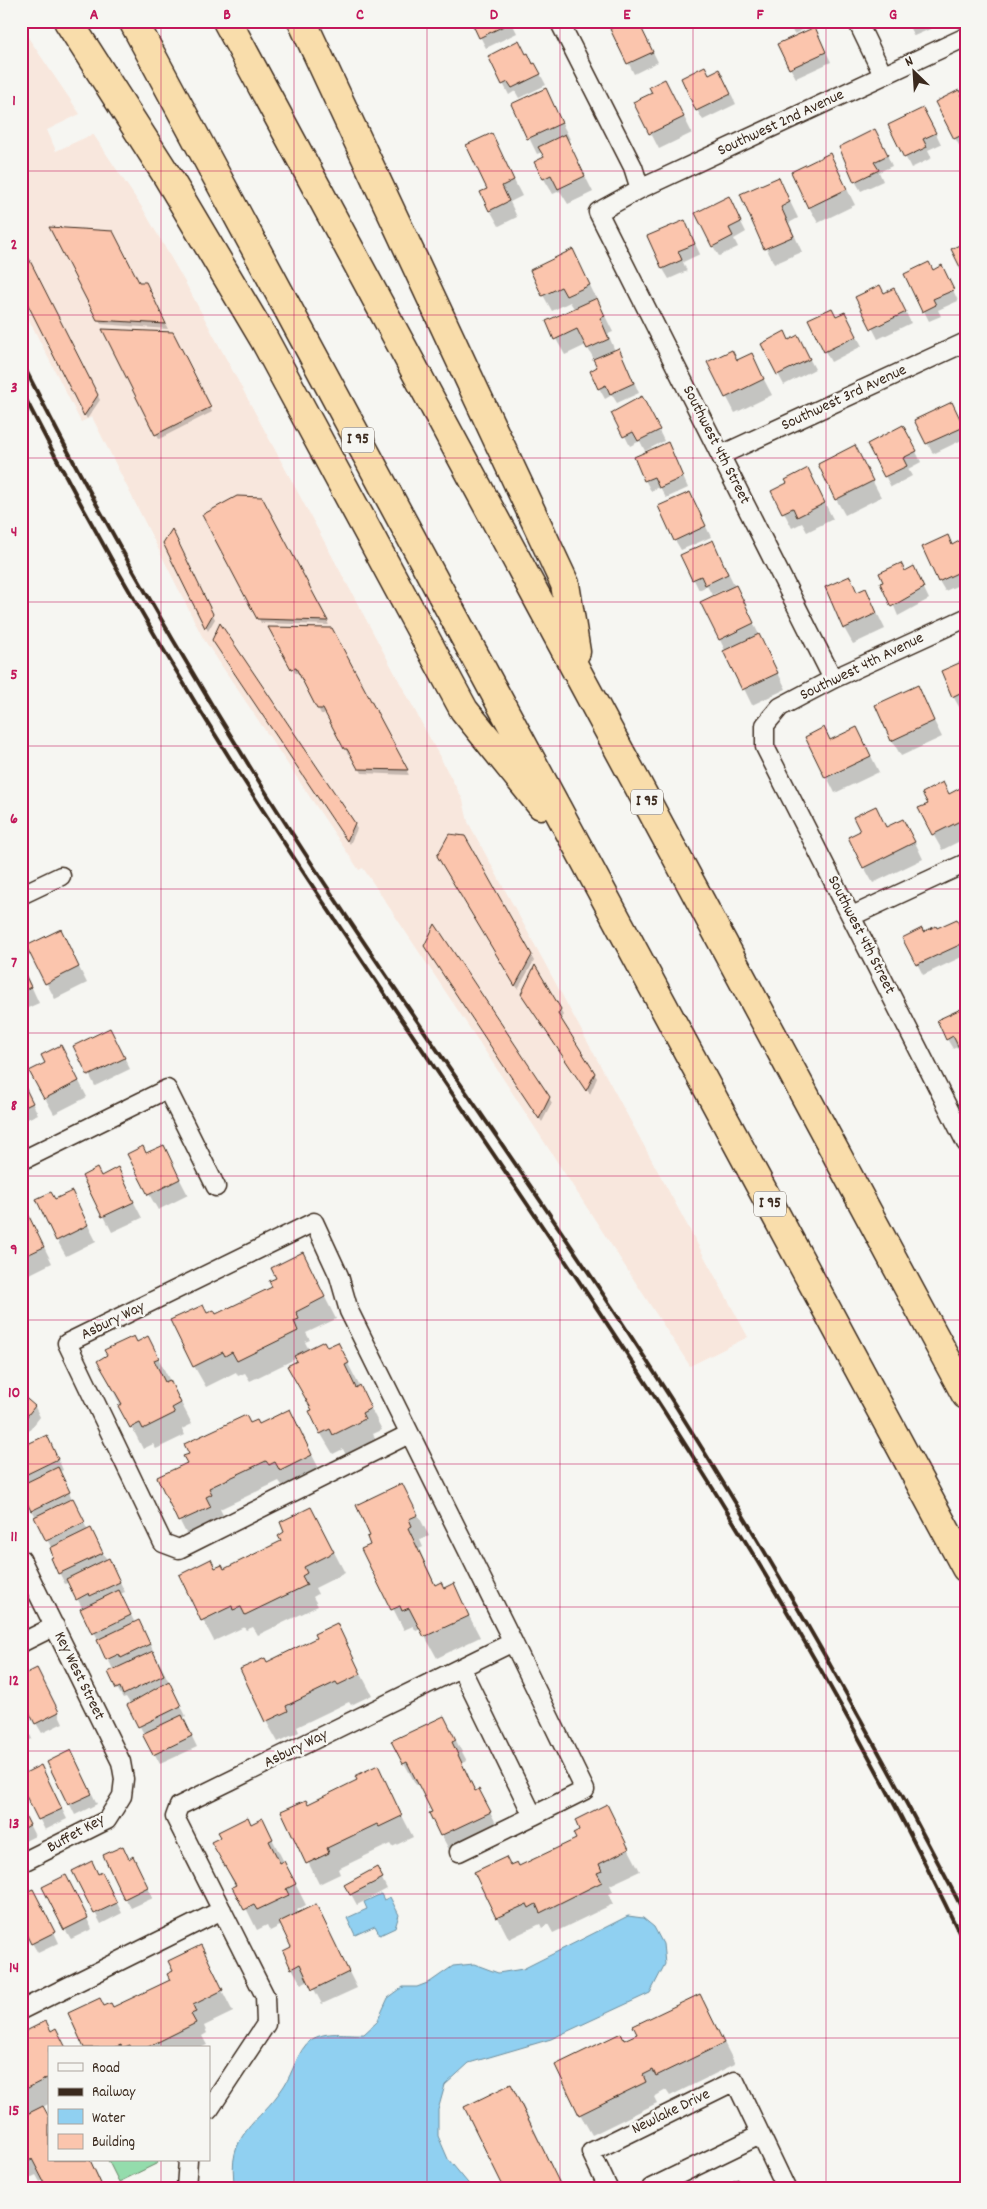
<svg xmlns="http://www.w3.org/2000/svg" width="987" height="2209" font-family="Dekko,sans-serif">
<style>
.built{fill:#f8e7dd}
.green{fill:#94dcac;stroke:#688365}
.water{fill:#90d0f1;stroke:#6e8e9d}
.shadow{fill:#0003}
.building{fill:#fbc5ad;stroke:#3b2a1e}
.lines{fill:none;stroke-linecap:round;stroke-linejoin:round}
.street-casing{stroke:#3b2a1e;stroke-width:21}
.highway-casing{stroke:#3b2a1e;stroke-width:31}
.street{stroke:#f6f6f2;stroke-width:18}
.highway{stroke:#f9ddab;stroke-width:28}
.rail{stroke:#3b2a1e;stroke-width:4}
.grid{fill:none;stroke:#c2185b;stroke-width:1;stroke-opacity:0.55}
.labels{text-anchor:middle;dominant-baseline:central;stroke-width:5;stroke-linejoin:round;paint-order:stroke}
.shield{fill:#f6f6f2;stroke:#73675e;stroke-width:1}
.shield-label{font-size:15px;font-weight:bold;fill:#3b2a1e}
.street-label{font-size:16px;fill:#3b2a1e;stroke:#f6f6f2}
.neatline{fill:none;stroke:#c2185b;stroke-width:2}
.grid-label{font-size:16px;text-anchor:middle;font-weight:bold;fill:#c2185b}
</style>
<rect width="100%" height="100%" fill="#f6f6f2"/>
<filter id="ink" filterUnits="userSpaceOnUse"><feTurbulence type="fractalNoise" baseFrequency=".02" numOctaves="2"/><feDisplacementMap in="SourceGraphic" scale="10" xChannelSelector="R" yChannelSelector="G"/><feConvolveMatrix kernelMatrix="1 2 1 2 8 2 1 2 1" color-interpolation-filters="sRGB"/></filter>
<g filter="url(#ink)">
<!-- built -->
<path class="built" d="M21,27l59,87 -33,16 9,21 37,-17 50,75 43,75 277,516 5,22 280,515 -58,29 -201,-309 -126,-189 -4,2 -156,-232 -111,-221 -11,5 -60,-118z"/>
<!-- green -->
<path class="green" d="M108,2160h48l2,3 -39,19z"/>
<!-- water -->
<path class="water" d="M381,1894l3,6 6,-3 9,18 -4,13 -15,7 -5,-9 -20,9 -8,-17 20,-9 -3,-7z
M628,1916l15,2 11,9 9,17 2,20 -15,29 -99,46 -82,24 -24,22 -7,25v26l10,23 24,29h-237c-10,-56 24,-63 49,-102 9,-13 14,-37 27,-46 15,-10 35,-5 53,-6l13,-12 11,-24 15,-11h14l13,-5 23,-16 21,-2 24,9 25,-4z"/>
<!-- shadow -->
<path class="shadow" d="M472,21h39l6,12 -31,15z
M787,21h24l2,4 -19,9z
M906,21h29l2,5 -23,10z
M641,28l17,34 -24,12 -22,-44z
M820,39l11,23 -35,16 -6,-10z
M526,55l9,9 11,21 -27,13 -4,-7 -6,4 -20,-39z
M709,75l16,6 11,23 -33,16 -6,-10z
M545,90l25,49 -3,1 26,52 -25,12 -8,-13 -7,3 -9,-15 -8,-16 9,-5 -3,-6 -5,2 -24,-49z
M966,96v57l-2,1 -9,-16 7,-40z
M674,97l18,36 -33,16 -24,-47z
M929,119l12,25 -13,6 4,8 -21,10 -21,-42z
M491,135l31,61 -12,6 7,15 -18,9 -9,-16 -2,-21z
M881,141l11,25 -13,6 4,9 -22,10 -6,-10z
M830,155l25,50 -37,18 -9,-16z
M779,179l19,39 -9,5 13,29 -28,12 -33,-69z
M734,208l12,24 -12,7 4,8 -19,9 -6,-10z
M684,221l16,33 -17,8 4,9 -18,8 -6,-10z
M21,245l79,155 -13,19 -66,-131z
M573,251l40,81 -5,2 7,17 3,-2 6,10 15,34 -22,10 -5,-8 -7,4 -6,-11v-20l-13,-23 -21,10 -9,-16 19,-29 -5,-8 -18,9 -9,-16z
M933,271l14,6 11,24 -20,9 3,6 -12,5 -5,-10z
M139,284l9,5 20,40 -67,-5 -3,-5z
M884,295l16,5 11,23 -33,16 -21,-41z
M845,313l17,33 -31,16 -6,-11 11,-34z
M175,338l37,74 -53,27 -3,-5z
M789,341l14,6 12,22 -31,16 -22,-41z
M751,355l21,40 -37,18 -26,-50 28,-1z
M648,408l16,33 -19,10 -5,-10 -10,5 -5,-10z
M957,414l9,18v6l-33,16 -17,-33z
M909,437l12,25 -13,7 4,7 -21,11 -23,-43z
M673,454l15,34 -22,10 -6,-11 -9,4 -6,-11z
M863,463l18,34 -36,18 -9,-16z
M808,470l25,49 -26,13 -5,-9 -10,5 -19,-37z
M690,493l21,44 -30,13 -6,-10z
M261,499l68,126 -68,-2 -58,-107z
M174,536l41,83 -7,12 -44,-88z
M713,542l73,147 -34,16 -32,-65 3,-50 -11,5 -5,-9 -8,4 -17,-35z
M952,546l14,5v31l-21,9 -6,-10z
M914,568l15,31 -31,17 -14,-34z
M849,578l9,15 8,-3 19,39 -32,15 -9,-16z
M270,628l61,1 78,146 -47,-2 -11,-19h-3l-21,-40h-6l-21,-41h-5z
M216,645l138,179 3,5 -7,15z
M966,662v48l-4,2 -9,-16z
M917,687l25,50 -41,19 -9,-16z
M807,737l58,7 14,28 -44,21z
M966,788v50l-24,12 -9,-16 16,-39z
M875,807l12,21 25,8 11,23 -50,24 -9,-16 -2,-36z
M464,837l70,124 -16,28 -79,-133z
M956,920l10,18v17l-43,20 -19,-37 33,-8z
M60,930l27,53 -32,16 -28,-53z
M428,951l121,147 3,5 -10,19z
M21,964l18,39 -18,8z
M535,968l28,47 -3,4 37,59 -7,16 -65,-95z
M962,1009l-3,37 -6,3 -6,-10z
M115,1039l15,30 -35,17 -20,-40z
M61,1046l26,51 -33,17 -9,-16 1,-34z
M21,1081l17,33 -17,8z
M163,1147l25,48 -30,15 -9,-16 -3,-39z
M117,1169l25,49 -30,14 -28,-56 17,1z
M71,1192l25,49 -30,15 -9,-16 -2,-39z
M21,1209l11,14 20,40 -30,15z
M303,1254l33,65 -30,14 4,7 -5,2 4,8 18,-1 11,-5 44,86 -9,4 3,6 -30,15 -3,-6 -10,5 -12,-20 -8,-23 -24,-44 10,-5 -2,-4 -47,23 -5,-8 -7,3 -2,-4 -30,15 -12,-21 13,-51 8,1 59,-29 4,-9z
M148,1338l44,86 -10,5 3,6 -29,14 -3,-5 -10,5 -45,-88z
M21,1396l14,11 5,10 -19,24z
M289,1411l34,65 -30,15 -5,-8 -6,2 -3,-4 -59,28 3,6 -6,3 5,10 -31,15 -33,-65 30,-15 62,-38h9z
M52,1446l11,24 -4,2 29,59 26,39 11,22 -5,2 15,29 9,9 42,84 -3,2 14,29 -37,17 -31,-58 2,-1 -5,-8 -3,1 -6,-10 -3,-17 -45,-89 -4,2 -5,-10 -8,-15 3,-2 -3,-8 -31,-61v-40z
M402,1484l27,52 -9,4 3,7 -4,2 17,37 8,4 9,-5 27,52 -43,21 -16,-29 -5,2 -3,-5 -9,4 -41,-81 9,-4v-9z
M311,1508l34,65 -30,15 3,6 -5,3 5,9 -60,29 -5,-8 -7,3 -2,-3 -30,14 -34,-65 35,-7 9,1 58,-28z
M336,1625l36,70 -21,10 -2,-3 -52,25 2,5 -21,10 -12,-21v-58l51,-24z
M43,1680l20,43 -21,10 -6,-10z
M21,1716l11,23 -11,5z
M443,1717l24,44 -5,2 14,29 3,-2 22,43 -48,24 -23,-43 4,-2 -15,-29 -3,2 -23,-43z
M49,1762h28l20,42 -22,11z
M377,1767l36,70 -21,10 -2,-3 -52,25 2,5 -21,10 -36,-72 25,-6 50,-25z
M46,1777l21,42 -22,11 -24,-47z
M606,1806l34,65 -30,14 3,7 -5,2 5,10 -60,29 -5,-9 -6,4 -2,-4 -31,15 -34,-66 35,-7 9,2 59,-29 3,-9z
M21,1808l14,28 -12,6 -2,-3z
M262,1819l44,86 -9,5 2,4 17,-8 41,82 -35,16 -13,-24 -8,4 -9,-16 -8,-16 9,-4 -11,-23 -12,6 -3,-6 -10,5 -44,-88z
M129,1860l9,8 15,30 -22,10 -6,-10z
M377,1869l10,20 -30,16 -11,-20z
M74,1872l24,3 4,-2 20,40 -21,11z
M71,1886l21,43 -21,10 -6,-10z
M39,1900l20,43 -21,10 -6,-10z
M21,1944l7,14 -7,3z
M200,1947l33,65 -29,14 3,7 -5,3 5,9 -7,3h-114l19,-40 8,1 58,-28 4,-10z
M700,1995l35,69 -65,32 -4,-6 -12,7 3,6 -65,32 -12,-21 44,-73z
M26,2036l23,12v56l-7,3 7,53h41l14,28h-56l-4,-8 -4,2 -4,-7 -10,5 -5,-9v-133z
M511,2086l12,20 39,82h-57z"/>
<!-- building -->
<path class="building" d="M471,21h41v1l-33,16z
M626,21h12l15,31 -26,12 -17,-35z
M815,27l11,25 -37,17 -12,-25z
M519,40l7,14 2,-1 5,11 2,-1 6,11 -29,14 -4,-6 -6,3 -14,-29z
M705,66l4,8 10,-5 12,25 -35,17 -15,-33z
M665,79l19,38 -35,17 -16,-32 19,-9 -3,-6z
M546,88l16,35 -35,16 -16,-35z
M959,90l3,7 4,-2v38l-12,6 -19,-37z
M923,108l13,25 -13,6 4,8 -23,11 -16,-33z
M875,129l13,26 -14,7 5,8 -25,12 -15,-35z
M492,133l22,47 -12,6 7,15 -20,10 -9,-19 7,-3 -21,-44z
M565,134l20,42 -27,13 -7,-14 -8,4 -9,-17 10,-5 -6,-10z
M830,153l17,36 -39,19 -17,-36z
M779,177l11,25 -9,5 13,29 -30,13 -24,-55z
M729,196l12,26 -12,6 4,8 -21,11 -17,-34z
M685,220l10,24 -17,7 4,9 -20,9 -15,-33z
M49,227l64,4 26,51h7l20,42 -69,-4z
M966,242v37l-15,-30z
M21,243l77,152 -14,21 -63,-125z
M573,249l17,36 -24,11 -5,-9 -19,9 -12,-26z
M929,262l4,8 9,-5 12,25 -21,9 3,6 -14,7 -18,-38z
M880,285l4,8 10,-5 12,24 -35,17 -16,-32z
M597,298l8,18 -5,2 9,21 -22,10 -10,-20 -23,11 -8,-19z
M832,308l4,8 9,-4 12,24 -33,16 -16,-33z
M102,329l71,3 38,75 -56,28z
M785,331l4,9 9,-5 12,24 -33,16 -16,-31z
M619,348l15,35 -24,11 -4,-9 -8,4 -8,-18 7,-4 -4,-8z
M732,350l5,10 15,-7 12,26 -39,19 -18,-36z
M642,396l18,34 -22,11 -5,-9 -10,5 -12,-24z
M952,402l12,25 -38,17 -12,-24z
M903,425l14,26 -14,7 4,8 -23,11 -17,-33z
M668,442l15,35 -24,11 -5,-11 -10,4 -10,-24z
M855,445l18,36 -38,19 -17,-36z
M808,468l17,35 -28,14 -4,-9 -11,5 -11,-22 16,-8 -2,-3z
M690,492l16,34 -32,15 -16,-35z
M237,496l25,1 66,124 -71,-2 -55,-104z
M172,529l41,85 -8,14 -42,-85z
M948,535l4,10 9,-5 5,10v19l-28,13 -16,-35z
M713,540l15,34 -23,11 -4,-9 -9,4 -12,-25z
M901,563l4,8 9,-5 10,22 -33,19 -11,-24 3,-1 -4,-9z
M850,576l7,16 9,-4 11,25 -34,16 -18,-42z
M736,585l18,38 -35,17 -19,-38z
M220,623l135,200 -8,18 -135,-201z
M268,627l64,1 76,142 -50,-1 -11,-20h-3l-21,-40h-6l-21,-41 -5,1z
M759,634l19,39 -36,17 -19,-39z
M966,660v37l-4,1 -2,-5 -8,4 -11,-26z
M918,685l16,36 -43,20 -16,-36z
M824,727l6,13 27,-13 14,29 -46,22 -20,-41z
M943,782l6,12 17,-9v33l-34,17 -14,-27 10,-4 -6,-11z
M876,806l10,21 17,-8 12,23 -52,26 -15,-31 12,-6 -7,-14z
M449,834l16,2 67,119 -17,31 -78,-130z
M957,919l9,23 -50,23 -14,-27 20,-10 1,4 13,-6 1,2z
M435,924l115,173 -11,22 -115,-173z
M61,929l18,38 -34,17 -19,-38z
M535,965l26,44 -3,5 37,59 -9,18 -65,-97z
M21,966l10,21 -10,5z
M963,1008l3,6v48l-13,-26 -7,4 -9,-20z
M110,1028l15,30 -37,18 -15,-30z
M61,1045l18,36 -35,18 -15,-28 16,-8 -4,-8z
M21,1079l12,24 -12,6z
M164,1145l16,34 -32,16 -21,-41 16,-8 3,7z
M118,1167l16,35 -32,15 -20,-41 15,-8 4,8z
M72,1191l16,34 -32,16 -20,-42 15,-7 4,7z
M24,1206l20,41 -23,11v-51z
M303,1252l22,45 -29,15 3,7 -5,2 4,10 -61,30 -5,-9 -7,4 -2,-4 -30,15 -23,-47 33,-15 4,8 7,-3 2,4 56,-27 -3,-6 7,-3 -5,-10z
M134,1336l3,6 11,-6 11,22 -5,2 11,22 5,-2 11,23 -9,5 3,5 -32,16 -3,-6 -10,5 -12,-22 4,-2 -25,-43 10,-6 -3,-5z
M324,1341l3,6 11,-5 11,21 -4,2 11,23 4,-3 11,23 -9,5 3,6 -32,16 -3,-6 -10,5 -11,-23 3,-1 -25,-44 10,-5 -3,-5z
M21,1394l14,12 -14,18z
M290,1409l22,46 -32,16 -5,-9 -6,3 -3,-4 -57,27 3,6 -6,3 5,10 -33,15 -21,-45 30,-14 -4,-7 6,-2 -5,-10 62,-29 4,8 7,-3 2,4z
M47,1435l11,24 -37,18v-30z
M58,1467l12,25 -39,19 -10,-20v-6z
M402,1483l16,32 -9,4 3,7 -4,2 27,57 6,-3 3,6 10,-5 15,33 -45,21 -15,-29 -7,3 -2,-5 -9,4 -30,-61 9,-4 -3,-8 3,-1 -14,-31z
M73,1498l12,24 -39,19 -12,-24z
M311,1507l23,45 -30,15 3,6 -5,3 5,9 -62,30 -4,-8 -8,3 -1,-4 -31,15 -22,-46 32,-16 4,9 7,-3 2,4 57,-28 -3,-5 6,-4 -4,-10z
M91,1528l12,25 -45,21 -7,-16 2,-1 -3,-9z
M109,1558l11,24 -30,14 -1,-3 -13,7 -10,-21z
M119,1590l12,25 -39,19 -12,-25z
M139,1620l11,24 -29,14 -2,-4 -13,6 -9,-20z
M337,1623l24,51 -23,11 -2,-3 -50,24 2,5 -23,11 -25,-53 25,-11 2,4 49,-24 -2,-4z
M153,1651l11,24 -41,20 -3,-8 -4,2 -8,-17z
M37,1668l22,44 -24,12 -14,-28v-20z
M169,1681l12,25 -43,21 -11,-22z
M182,1715l10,21 -39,19 -11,-21z
M444,1716l12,24 -4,2 23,49 4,-2 12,23 -51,24 -11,-23 3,-1 -25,-50 -4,2 -12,-23z
M71,1750l21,44 -24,11 -21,-43z
M41,1765l21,44 -24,11 -17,-34v-11z
M378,1765l24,51 -23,11 -2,-3 -50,24 2,5 -23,11 -25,-53 25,-11 2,4 49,-24 -2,-4z
M607,1804l22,45 -30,15 3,7 -5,2 5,9 -62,31 -4,-9 -7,4 -2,-4 -31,14 -22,-46 32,-15 4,8 7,-3 2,4 57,-27 -3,-6 6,-3 -4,-10z
M21,1807l9,18 -9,5z
M248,1817l3,7 12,-6 10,21 -4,2 11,22 4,-2 12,23 -10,5 3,6 -32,15 -3,-5 -10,5 -12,-23 4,-2 -25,-43 10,-5 -3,-5z
M123,1846l6,13 4,-3 15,31 -24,12 -21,-44z
M92,1861l6,13 4,-2 15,31 -23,11 -22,-43z
M377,1867l6,11 -33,17 -6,-10z
M66,1875l22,43 -24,12 -22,-43z
M33,1889l22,43 -24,12 -10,-20v-30z
M316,1904l33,68 -37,18 -12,-26 -9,5 -8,-18 8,-4 -12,-25z
M201,1945l22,45 -30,15 3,7 -5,2 5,9 -50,25h-15l-1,-3 -8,3 -1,-3 -7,3h-30l-16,-35 32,-15 4,8 7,-3 2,4 57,-27 -3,-6 6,-3 -5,-10z
M700,1994l24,49 -68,33 -3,-6 -10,5 3,7 -67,33 -24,-50 66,-32 3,7 13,-6 -4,-8z
M46,2021l5,10 5,-3 10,20h-17v34l-2,-4 -23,12 3,4 -6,3 1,-64z
M511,2084l51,104h-58l-40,-81z
M43,2106l6,11v43h41l13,28h-56l-15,-29 -6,3 -3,-7 -2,1v-39z
M738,2179l5,9h-24z"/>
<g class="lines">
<!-- street casing -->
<g class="street-casing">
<path id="street" d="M559,21l74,146 7,22
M857,21l26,54
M721,455l245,-113
M966,618l-133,61 -53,28 -15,18v22l201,396
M833,679l-235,-467 42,-23 326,-152
M21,895l40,-19
M852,916l114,-53
M21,1161l146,-72 49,98
M21,1559l100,203 3,17 -2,17 -15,24 -86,43
M21,1643l34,-17
M461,1668l72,148 52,-26 -72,-148
M459,1852l74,-36
M21,2010l201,-100
M209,2110l57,-86 -1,-28 -90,-179 4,-11 334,-164 -164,-331 -10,-35 -25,-54 -247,121 96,200 16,6 230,-115
M186,2188l2,-28
M608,2188l-17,-36 144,-71 51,107
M651,2188l109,-53"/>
</g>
<!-- highway casing -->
<g class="highway-casing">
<path id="highway" d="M68,21l98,153 98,165 200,371 77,95
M133,21l833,1547
M227,21l739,1374
M302,21l263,563 11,68"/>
</g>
<!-- street -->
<use href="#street" class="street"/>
<!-- highway -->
<use href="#highway" class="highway"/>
<!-- rail -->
<path class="rail" d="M21,361c72,142 150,280 234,414 126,202 269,394 397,594 114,177 217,360 314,547
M21,390c69,136 145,269 227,397 127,199 264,389 392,587 120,184 231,374 326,573"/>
</g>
</g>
<!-- grid -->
<path class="grid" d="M161,21v2027M294,21v2167M427,21v2167M560,21v2167M693,21v2167M826,21v2167M21,171h945M21,315h945M21,458h945M21,602h945M21,746h945M21,889h945M21,1033h945M21,1176h945M21,1320h945M21,1464h945M21,1607h945M21,1751h945M21,1894h945M21,2038h945M161,2160v28"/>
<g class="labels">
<!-- shield labels -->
<g class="shield">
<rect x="342" y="427.5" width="32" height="25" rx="4"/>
<rect x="631" y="789.5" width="32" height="25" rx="4"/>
<rect x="754" y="1191.5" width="32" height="25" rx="4"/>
</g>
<g class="shield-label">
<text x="358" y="440">I 95</text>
<text x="647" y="802">I 95</text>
<text x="770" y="1204">I 95</text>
</g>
<!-- street labels -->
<g class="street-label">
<text transform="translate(781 123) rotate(-25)">Southwest 2nd Avenue</text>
<text transform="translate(844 398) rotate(-25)">Southwest 3rd Avenue</text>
<text transform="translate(716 445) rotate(63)">Southwest 4th Street</text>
<text transform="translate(862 667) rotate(-26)">Southwest 4th Avenue</text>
<text transform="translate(861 935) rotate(63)">Southwest 4th Street</text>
<text transform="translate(113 1321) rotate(-26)">Asbury Way</text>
<text transform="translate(79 1676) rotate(64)">Key West Street</text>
<text transform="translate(296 1749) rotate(-26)">Asbury Way</text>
<text transform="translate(76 1834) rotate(-29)">Buffet Key</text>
<text transform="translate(671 2112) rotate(-26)">Newlake Drive</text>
</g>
</g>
<!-- margin -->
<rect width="987" height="2209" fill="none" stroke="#f6f6f2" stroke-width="55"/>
<!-- legend -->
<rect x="48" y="2046" width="162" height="115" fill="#f6f6f2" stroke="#aba49d"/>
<rect x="58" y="2063" width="25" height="8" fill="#f6f6f2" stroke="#aba49d"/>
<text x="92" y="2072" font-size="15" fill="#3b2a1e">Road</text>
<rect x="58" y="2088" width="25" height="8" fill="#3b2a1e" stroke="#aba49d"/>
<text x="92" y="2096" font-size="15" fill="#3b2a1e">Railway</text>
<rect x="58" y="2109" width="25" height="15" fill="#90d0f1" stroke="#aba49d"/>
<text x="92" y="2122" font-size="15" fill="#3b2a1e">Water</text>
<rect x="58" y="2134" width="25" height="15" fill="#fbc5ad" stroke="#aba49d"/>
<text x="92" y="2146" font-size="15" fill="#3b2a1e">Building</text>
<!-- north arrow -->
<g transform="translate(914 72) rotate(335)" stroke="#f6f6f2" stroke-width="4" paint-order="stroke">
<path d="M0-4L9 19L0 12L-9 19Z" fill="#3b2a1e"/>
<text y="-8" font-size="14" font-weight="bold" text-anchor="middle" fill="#3b2a1e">N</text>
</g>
<rect x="28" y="28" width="932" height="2154" class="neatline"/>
<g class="grid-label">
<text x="94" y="19">A</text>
<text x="227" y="19">B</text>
<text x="360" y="19">C</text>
<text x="494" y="19">D</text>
<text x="627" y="19">E</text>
<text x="760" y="19">F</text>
<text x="893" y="19">G</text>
<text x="14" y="105">1</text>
<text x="14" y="249">2</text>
<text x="14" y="392">3</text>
<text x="14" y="536">4</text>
<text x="14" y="679">5</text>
<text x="14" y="823">6</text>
<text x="14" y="967">7</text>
<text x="14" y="1110">8</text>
<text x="14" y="1254">9</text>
<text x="14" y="1397">10</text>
<text x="14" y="1541">11</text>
<text x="14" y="1685">12</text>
<text x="14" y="1828">13</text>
<text x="14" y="1972">14</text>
<text x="14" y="2115">15</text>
</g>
</svg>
